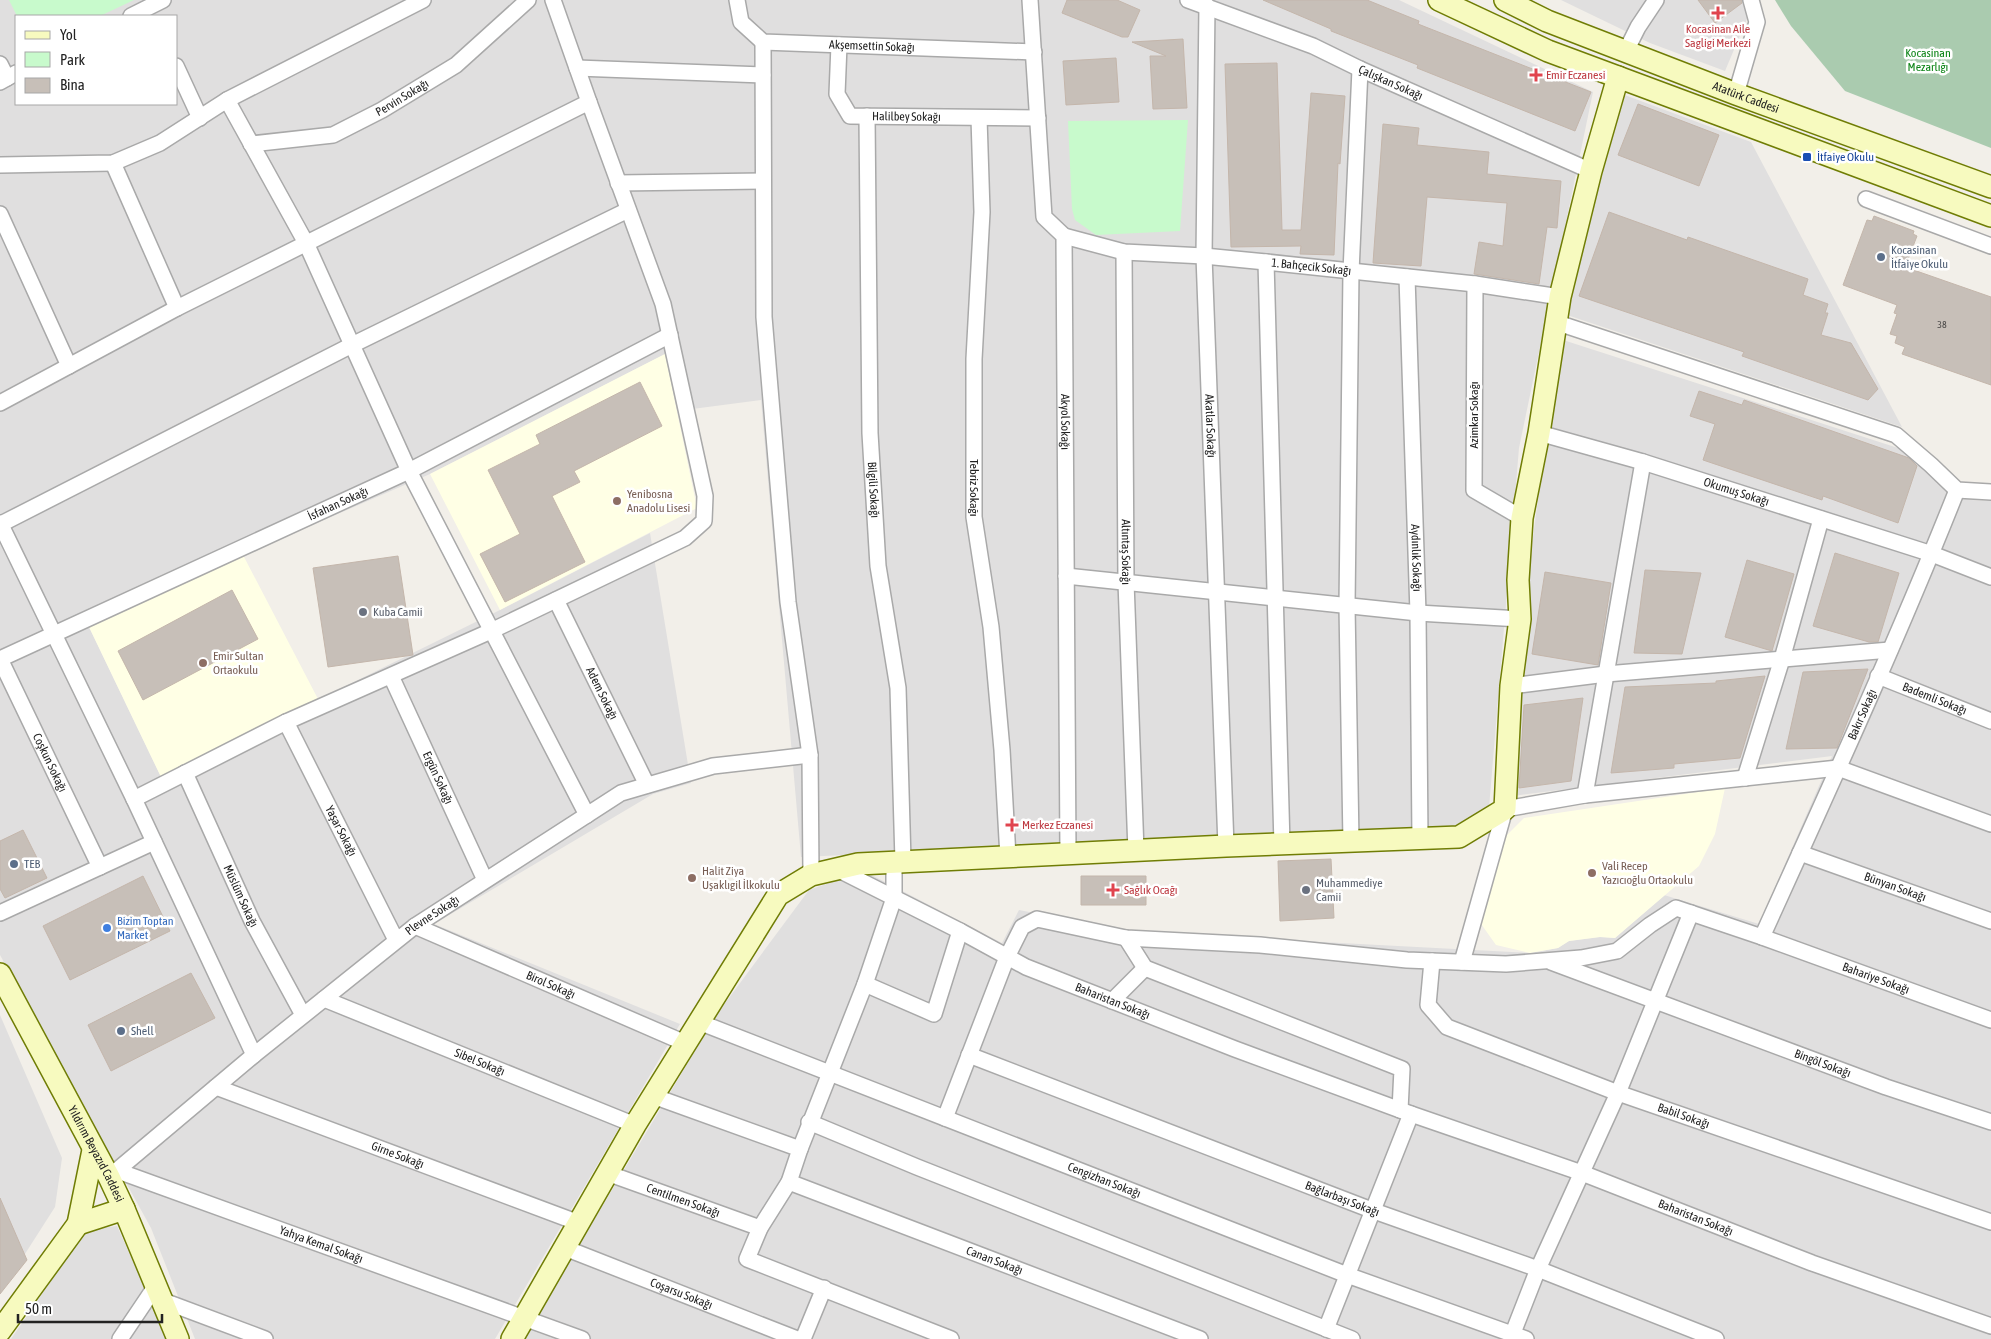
<svg xmlns="http://www.w3.org/2000/svg" width="1991" height="1339" font-family="'Asap Condensed',sans-serif">
<style>
.residential{fill:#e0dfdf;fill-rule:evenodd}
.education{fill:#ffffe5}
.cemetery{fill:#aacbaf}
.park{fill:#c8facc}
.building{fill:#c7bfb8;stroke:#c4b6ab}
.lines{fill:none;stroke-linecap:round;stroke-linejoin:round}
.street-casing{stroke:#a9a9a9;stroke-width:18}
.secondary-casing{stroke:#707d05;stroke-width:24}
.street{stroke:#fff;stroke-width:15}
.secondary{stroke:#f7fabf;stroke-width:21}
.health-dot{fill:#e0444e;stroke:#fff;stroke-width:2}
.transit-dot{fill:#1a4fb4;stroke:#fff;stroke-width:2}
.service-dot{fill:#5c6f8a;stroke:#fff;stroke-width:2}
.education-dot{fill:#8d6e63;stroke:#fff;stroke-width:2}
.worship-dot{fill:#6b7280;stroke:#fff;stroke-width:2}
.shop-dot{fill:#3f7fe0;stroke:#fff;stroke-width:2}
.labels{text-anchor:middle;dominant-baseline:central;stroke-width:5;stroke-linejoin:round;paint-order:stroke}
.number-label{font-size:10px;fill:#4b4948}
.health-label{font-size:12px;fill:#be3a42;stroke:#fff;text-anchor:start}
.street-label{font-size:12px;fill:#222;stroke:#fff}
.park-label{font-size:12px;fill:#0c8416;stroke:#fff}
.transit-label{font-size:12px;fill:#164399;stroke:#fff;text-anchor:start}
.service-label{font-size:12px;fill:#4e5e75;stroke:#fff;text-anchor:start}
.education-label{font-size:12px;fill:#785e54;stroke:#fff;text-anchor:start}
.worship-label{font-size:12px;fill:#5b616d;stroke:#fff;text-anchor:start}
.shop-label{font-size:12px;fill:#366cbe;stroke:#fff;text-anchor:start}
</style>
<rect width="100%" height="100%" fill="#f2efe9"/>
<!-- residential -->
<path class="residential" d="M0,0h1399l194,92 -74,356 -30,360 -39,20 -649,29 -40,-457 -84,11 -12,-57 -235,120 -187,81 -154,72 72,150 339,-167 150,-77 41,250 -38,11 -219,130 246,100 -185,315h-300l-44,-111 -151,-273zM16,16h160v88h-160z
M1561,0h194l-30,71 -75,-28z
M1622,94l129,48 151,285 -335,-112z
M1560,339l338,109 73,52 20,1v838h-1468l194,-325 92,-124 55,-19 138,72 17,-33 112,22 399,21 28,-5 11,-7 31,-4 15,1 49,-43 95,29 73,-168 -319,40 15,-223z
M0,1015l62,143 -7,49 -55,86z
M117,1226l51,113h-157l75,-109z"/>
<!-- education -->
<path class="education" d="M665,354l32,154 -197,102 -70,-136z
M243,555l75,144 -157,78 -72,-150z
M1725,788l-10,46 -16,32 -84,72 -15,-1 -31,4 -11,7 -28,5 -34,-8 -17,-24 25,-83 20,-20z"/>
<!-- cemetery -->
<path class="cemetery" d="M1775,0h216v148l-146,-57 -54,-65z"/>
<!-- park -->
<path class="park" d="M9,0h125l-34,16h-83z
M1188,120l-8,111 -84,4 -21,-15 -3,-11 -4,-88z"/>
<!-- building -->
<path class="building" d="M1067,0h50l23,10 -12,27h-6l-60,-24z
M1263,0h104l52,21 -1,3 173,68 -16,39 -158,-63 1,-3 -87,-34v-2z
M1698,0h44v3l-27,20z
M1183,39l4,69 -34,1 -3,-53h16l-34,-14z
M1116,58l3,44 -53,3 -3,-44z
M1277,63l5,167h19l10,-137 34,3 -5,68 -2,-1 -4,92 -34,-1 1,-8 -70,1 -6,-183z
M1638,104l81,31 -20,51 -81,-31z
M1383,124l36,4 -2,17 72,7 -2,22 74,7 -4,47 -10,-1 -8,57 -65,-10 5,-32 24,4 4,-43 -80,-6 -6,69 -48,-3z
M1609,212l78,28 1,-3 120,42 -5,16 25,9 -3,9h3l-7,22 30,8 27,46 -10,11 -126,-44 2,-4 -165,-56z
M1874,216l40,15 -1,3 4,2 -12,31 86,30v88l-89,-31 3,-7 -10,-4 2,-7 -7,-2 7,-20 -3,-1 3,-8 -54,-20 24,-65 5,1z
M640,382l22,44 -88,45 6,11 -28,14 33,66 -80,40 -25,-48 40,-20 -32,-64 52,-26 -4,-9z
M1699,391l43,14 2,-5 165,58 8,8 -19,57 -75,-27 -1,4 -119,-40 12,-36 -25,-8z
M1835,553l64,20 -21,69h-9l-56,-16z
M398,556l15,99 -85,12 -15,-99z
M1747,560l47,14 -22,77 -47,-14z
M1645,570l56,3 -19,81 -48,-1z
M1545,572l66,11 -13,82 -66,-11z
M232,590l26,49 -115,61 -25,-49z
M1868,669l-31,79 -51,1 17,-77z
M1765,676l-25,82 -66,6v4l-63,5 14,-86 91,-4v-2z
M1583,698l-12,83 -52,7 5,-83z
M23,830l24,48 -42,20 -5,-9v-48z
M1331,859l3,59 -54,3 -2,-60z
M143,876l27,55 -100,49 -27,-54z
M1081,876h65v29h-65z
M191,973l24,45 -104,53 -23,-46z
M0,1198l27,62 -27,34z"/>
<g class="lines">
<!-- street casing -->
<g class="street-casing">
<g id="street">
<path id="s1" d="M737,0l4,22 22,20 271,10"/>
<path id="s2" d="M1030,0l14,217 20,19 4,618"/>
<path id="s3" d="M1188,0l125,46 47,23 231,102"/>
<path id="s4" d="M1207,6l-3,250 22,590"/>
<path d="M131,16l32,-16"/>
<path d="M763,42l1,275 24,285 22,153 1,120"/>
<path id="s5" d="M839,45l-2,49 13,22 188,2"/>
<path d="M1626,51l12,-24 18,-27"/>
<path d="M0,64l7,14"/>
<path d="M176,66l24,52"/>
<path d="M577,68l186,7"/>
<path d="M0,82l16,-9"/>
<path d="M1736,94l21,-72 -6,-22"/>
<path d="M227,100l79,143 103,228 178,344"/>
<path id="s6" d="M867,116l3,317 8,133 20,122 5,173"/>
<path id="s7" d="M979,118l3,94 -8,147v158l17,110 11,123 6,107"/>
<path id="s8" d="M251,144l82,-9 49,-25 74,-45 72,-65"/>
<path d="M113,163l64,145"/>
<path d="M0,165l113,-2 47,-20 67,-43 196,-100"/>
<path d="M618,183l145,-2"/>
<path d="M1866,199l125,47"/>
<path d="M0,214l69,152"/>
<path id="s9" d="M1064,236l60,16 80,4 62,6 209,22 85,13"/>
<path id="s10" d="M1124,252l2,330 10,269"/>
<path d="M1266,262l16,583"/>
<path id="s11" d="M1407,277l11,336 2,226"/>
<path d="M1475,284l-1,206 48,28"/>
<path d="M1555,322l341,113 35,30 26,25 34,2"/>
<path d="M0,403l177,-95 412,-206"/>
<path id="s12" d="M1539,433l104,29 289,92 59,23"/>
<path d="M0,523l134,276 120,256"/>
<path d="M1,524l351,-179 276,-135"/>
<path d="M1066,576l352,37 102,6"/>
<path id="s13" d="M556,600l91,185"/>
<path id="s14" d="M0,659l409,-188 261,-136"/>
<path id="s15" d="M0,659l100,208"/>
<path id="s16" d="M391,676l94,204"/>
<path id="s17" d="M1878,676l113,45"/>
<path d="M1511,686l95,-12 284,-24"/>
<path id="s18" d="M286,722l110,218"/>
<path id="s19" d="M185,773l67,148 51,94"/>
<path d="M1745,778l37,-119 39,-140"/>
<path d="M1585,795l58,-333"/>
<path d="M134,799l152,-77 205,-91 194,-93 19,-17 1,-25 -42,-192 -74,-202 -36,-102"/>
<path d="M1351,842l-4,-236 4,-334 9,-203"/>
<path id="s20" d="M1800,853l191,68"/>
<path id="s21" d="M837,869l123,62 66,36 209,82 176,65 171,59 230,90 179,63"/>
<path d="M0,913l154,-71"/>
<path id="s22" d="M415,926l270,117"/>
<path id="s23" d="M1762,937c67,-148 135,-296 195,-447"/>
<path d="M1126,938l19,30 257,101 -2,41"/>
<path id="s24" d="M1432,961l-4,44 19,22 171,66 373,129"/>
<path d="M1462,962l43,-153 80,-14 253,-27 153,56"/>
<path id="s25" d="M1551,962l335,125 105,35"/>
<path d="M865,984l69,30 26,-83"/>
<path id="s26" d="M324,999l311,126"/>
<path d="M1112,1001l33,-33"/>
<path id="s27" d="M699,1022l648,253 179,64"/>
<path id="s28" d="M969,1055l405,156 164,58 178,70"/>
<path id="s29" d="M216,1087l363,136"/>
<path d="M653,1096l147,53 -11,33 -29,46 -13,31 204,80"/>
<path id="s30" d="M945,1118l62,-161 15,-30 15,-8 89,19 134,7 147,15 99,4 75,-6 36,-7 33,-26 26,-17 86,29 229,83"/>
<path d="M809,1122l108,45 435,172"/>
<path d="M800,1149l65,-165 29,-86v-36"/>
<path id="s31" d="M118,1171l464,168"/>
<path id="s32" d="M607,1173l153,55"/>
<path id="s33" d="M109,1177l145,-122 161,-129 206,-133 92,-27 97,-11"/>
<path id="s34" d="M789,1182l411,157"/>
<path id="s35" d="M565,1248l232,91"/>
<path d="M161,1300l104,39"/>
<path d="M1326,1329l85,-215"/>
<path d="M1513,1333l25,-64 80,-176 73,-180"/>
<path d="M120,1339l35,-52"/>
<path d="M803,1339l21,-51"/>
</g>
</g>
<!-- secondary casing -->
<g class="secondary-casing">
<g id="secondary">
<path d="M1439,0l109,51 443,165"/>
<path id="s36" d="M1505,0l42,21 189,73 255,93"/>
<path id="s37" d="M0,974l109,203 15,32 54,130"/>
<path d="M78,1224l46,-15"/>
<path d="M0,1331l78,-107 15,-74"/>
<path d="M512,1339l123,-214 143,-230 33,-20 47,-11 368,-18 233,-9 46,-28 6,-123 9,-67 -2,-39 4,-62 17,-85 21,-136 31,-126 27,-94"/>
</g>
</g>
<!-- street -->
<use href="#street" class="street"/>
<!-- secondary -->
<use href="#secondary" class="secondary"/>
</g>
<!-- markers -->
<g class="health-dot">
<path d="M1715.5 5.5h5v5h5v5h-5v5h-5v-5h-5v-5h5z"/>
<path d="M1533.5 67.5h5v5h5v5h-5v5h-5v-5h-5v-5h5z"/>
<path d="M1009.5 817.5h5v5h5v5h-5v5h-5v-5h-5v-5h5z"/>
<path d="M1110.5 882.5h5v5h5v5h-5v5h-5v-5h-5v-5h5z"/>
</g>
<rect class="transit-dot" x="1802" y="152" width="10" height="10" rx="2.5"/>
<g class="service-dot">
<circle cx="1881" cy="257" r="5"/>
<circle cx="14" cy="864" r="5"/>
<circle cx="121" cy="1031" r="5"/>
</g>
<g class="education-dot">
<circle cx="617" cy="501" r="5"/>
<circle cx="203" cy="663" r="5"/>
<circle cx="1592" cy="873" r="5"/>
<circle cx="692" cy="878" r="5"/>
</g>
<g class="worship-dot">
<circle cx="363" cy="612" r="5"/>
<circle cx="1306" cy="890" r="5"/>
</g>
<circle class="shop-dot" cx="107" cy="928" r="5"/>
<g class="labels">
<!-- number labels -->
<g class="number-label">
<text x="1942" y="324">38</text>
</g>
<!-- health labels -->
<g class="health-label">
<text x="1718" y="29" text-anchor="middle">Kocasinan Aile<tspan x="1718" dy="14">Sagligi Merkezi</tspan></text>
<text x="1546" y="75">Emir Eczanesi</text>
<text x="1022" y="825">Merkez Eczanesi</text>
<text x="1124" y="890">Sağlık Ocağı</text>
</g>
<!-- street labels -->
<g class="street-label">
<text stroke="none"><textPath href="#s1" startOffset="161">Akşemsettin Sokağı</textPath></text>
<text stroke="none"><textPath href="#s3" startOffset="219">Çalışkan Sokağı</textPath></text>
<text stroke="none"><textPath href="#s36" startOffset="260">Atatürk Caddesi</textPath></text>
<text stroke="none"><textPath href="#s8" startOffset="161">Pervin Sokağı</textPath></text>
<text stroke="none"><textPath href="#s5" startOffset="131">Halilbey Sokağı</textPath></text>
<text stroke="none"><textPath href="#s9" startOffset="250">1. Bahçecik Sokağı</textPath></text>
<text transform="translate(1474 415) rotate(-90)">Azimkar Sokağı</text>
<text stroke="none"><textPath href="#s2" startOffset="431">Akyol Sokağı</textPath></text>
<text stroke="none"><textPath href="#s4" startOffset="420">Akatlar Sokağı</textPath></text>
<text stroke="none"><textPath href="#s7" startOffset="370">Tebriz Sokağı</textPath></text>
<text stroke="none"><textPath href="#s6" startOffset="374">Bilgili Sokağı</textPath></text>
<text stroke="none"><textPath href="#s12" startOffset="206">Okumuş Sokağı</textPath></text>
<text stroke="none"><textPath href="#s14" startOffset="372">İsfahan Sokağı</textPath></text>
<text stroke="none"><textPath href="#s10" startOffset="300">Altıntaş Sokağı</textPath></text>
<text stroke="none"><textPath href="#s11" startOffset="281">Aydınlık Sokağı</textPath></text>
<text stroke="none"><textPath href="#s13" startOffset="104">Adem Sokağı</textPath></text>
<text stroke="none"><textPath href="#s17" startOffset="61">Bademli Sokağı</textPath></text>
<text stroke="none"><textPath href="#s23" startOffset="244">Bakır Sokağı</textPath></text>
<text stroke="none"><textPath href="#s15" startOffset="115">Coşkun Sokağı</textPath></text>
<text stroke="none"><textPath href="#s16" startOffset="112">Ergün Sokağı</textPath></text>
<text stroke="none"><textPath href="#s18" startOffset="122">Yaşar Sokağı</textPath></text>
<text stroke="none"><textPath href="#s20" startOffset="101">Bünyan Sokağı</textPath></text>
<text stroke="none"><textPath href="#s19" startOffset="135">Müslüm Sokağı</textPath></text>
<text stroke="none"><textPath href="#s33" startOffset="416">Plevne Sokağı</textPath></text>
<text stroke="none"><textPath href="#s30" startOffset="1092">Bahariye Sokağı</textPath></text>
<text stroke="none"><textPath href="#s22" startOffset="148">Birol Sokağı</textPath></text>
<text stroke="none"><textPath href="#s21" startOffset="306">Baharistan Sokağı</textPath></text>
<text stroke="none"><textPath href="#s26" startOffset="168">Sibel Sokağı</textPath></text>
<text stroke="none"><textPath href="#s25" startOffset="290">Bingöl Sokağı</textPath></text>
<text stroke="none"><textPath href="#s24" startOffset="326">Babil Sokağı</textPath></text>
<text stroke="none"><textPath href="#s37" startOffset="204">Yıldırım Beyazıd Caddesi</textPath></text>
<text stroke="none"><textPath href="#s29" startOffset="194">Girne Sokağı</textPath></text>
<text stroke="none"><textPath href="#s27" startOffset="435">Cengizhan Sokağı</textPath></text>
<text stroke="none"><textPath href="#s28" startOffset="400">Bağlarbaşı Sokağı</textPath></text>
<text stroke="none"><textPath href="#s32" startOffset="81">Centilmen Sokağı</textPath></text>
<text stroke="none"><textPath href="#s21" startOffset="928">Baharistan Sokağı</textPath></text>
<text stroke="none"><textPath href="#s31" startOffset="216">Yahya Kemal Sokağı</textPath></text>
<text stroke="none"><textPath href="#s34" startOffset="220">Canan Sokağı</textPath></text>
<text stroke="none"><textPath href="#s35" startOffset="125">Coşarsu Sokağı</textPath></text>
</g>
<!-- park labels -->
<g class="park-label">
<text x="1928" y="53">Kocasinan<tspan x="1928" dy="14">Mezarlığı</tspan></text>
</g>
<!-- transit labels -->
<g class="transit-label">
<text x="1817" y="157">İtfaiye Okulu</text>
</g>
<!-- service labels -->
<g class="service-label">
<text x="1891" y="250">Kocasinan<tspan x="1891" dy="14">İtfaiye Okulu</tspan></text>
<text x="24" y="864">TEB</text>
<text x="131" y="1031">Shell</text>
</g>
<!-- education labels -->
<g class="education-label">
<text x="627" y="494">Yenibosna<tspan x="627" dy="14">Anadolu Lisesi</tspan></text>
<text x="213" y="656">Emir Sultan<tspan x="213" dy="14">Ortaokulu</tspan></text>
<text x="1602" y="866">Vali Recep<tspan x="1602" dy="14">Yazıcıoğlu Ortaokulu</tspan></text>
<text x="702" y="871">Halit Ziya<tspan x="702" dy="14">Uşaklıgil İlkokulu</tspan></text>
</g>
<!-- worship labels -->
<g class="worship-label">
<text x="373" y="612">Kuba Camii</text>
<text x="1316" y="883">Muhammediye<tspan x="1316" dy="14">Camii</tspan></text>
</g>
<!-- shop labels -->
<g class="shop-label">
<text x="117" y="921">Bizim Toptan<tspan x="117" dy="14">Market</tspan></text>
</g>
</g>
<!-- legend -->
<rect x="15" y="15" width="162" height="90" fill="#ffffff" stroke="#a7a7a7"/>
<rect x="25" y="31" width="25" height="8" fill="#f7fabf" stroke="#a7a7a7"/>
<text x="60" y="40" font-size="15" fill="#222222">Yol</text>
<rect x="25" y="52" width="25" height="15" fill="#c8facc" stroke="#a7a7a7"/>
<text x="60" y="65" font-size="15" fill="#222222">Park</text>
<rect x="25" y="78" width="25" height="15" fill="#c7bfb8" stroke="#a7a7a7"/>
<text x="60" y="90" font-size="15" fill="#222222">Bina</text>
<!-- scale -->
<path d="M18 1314v8h144v-8" fill="none" stroke="#222222" stroke-width="2.5"/>
<text x="25" y="1314" font-size="15" fill="#222222" stroke="#ffffff" stroke-width="4" paint-order="stroke">50 m</text>
</svg>
